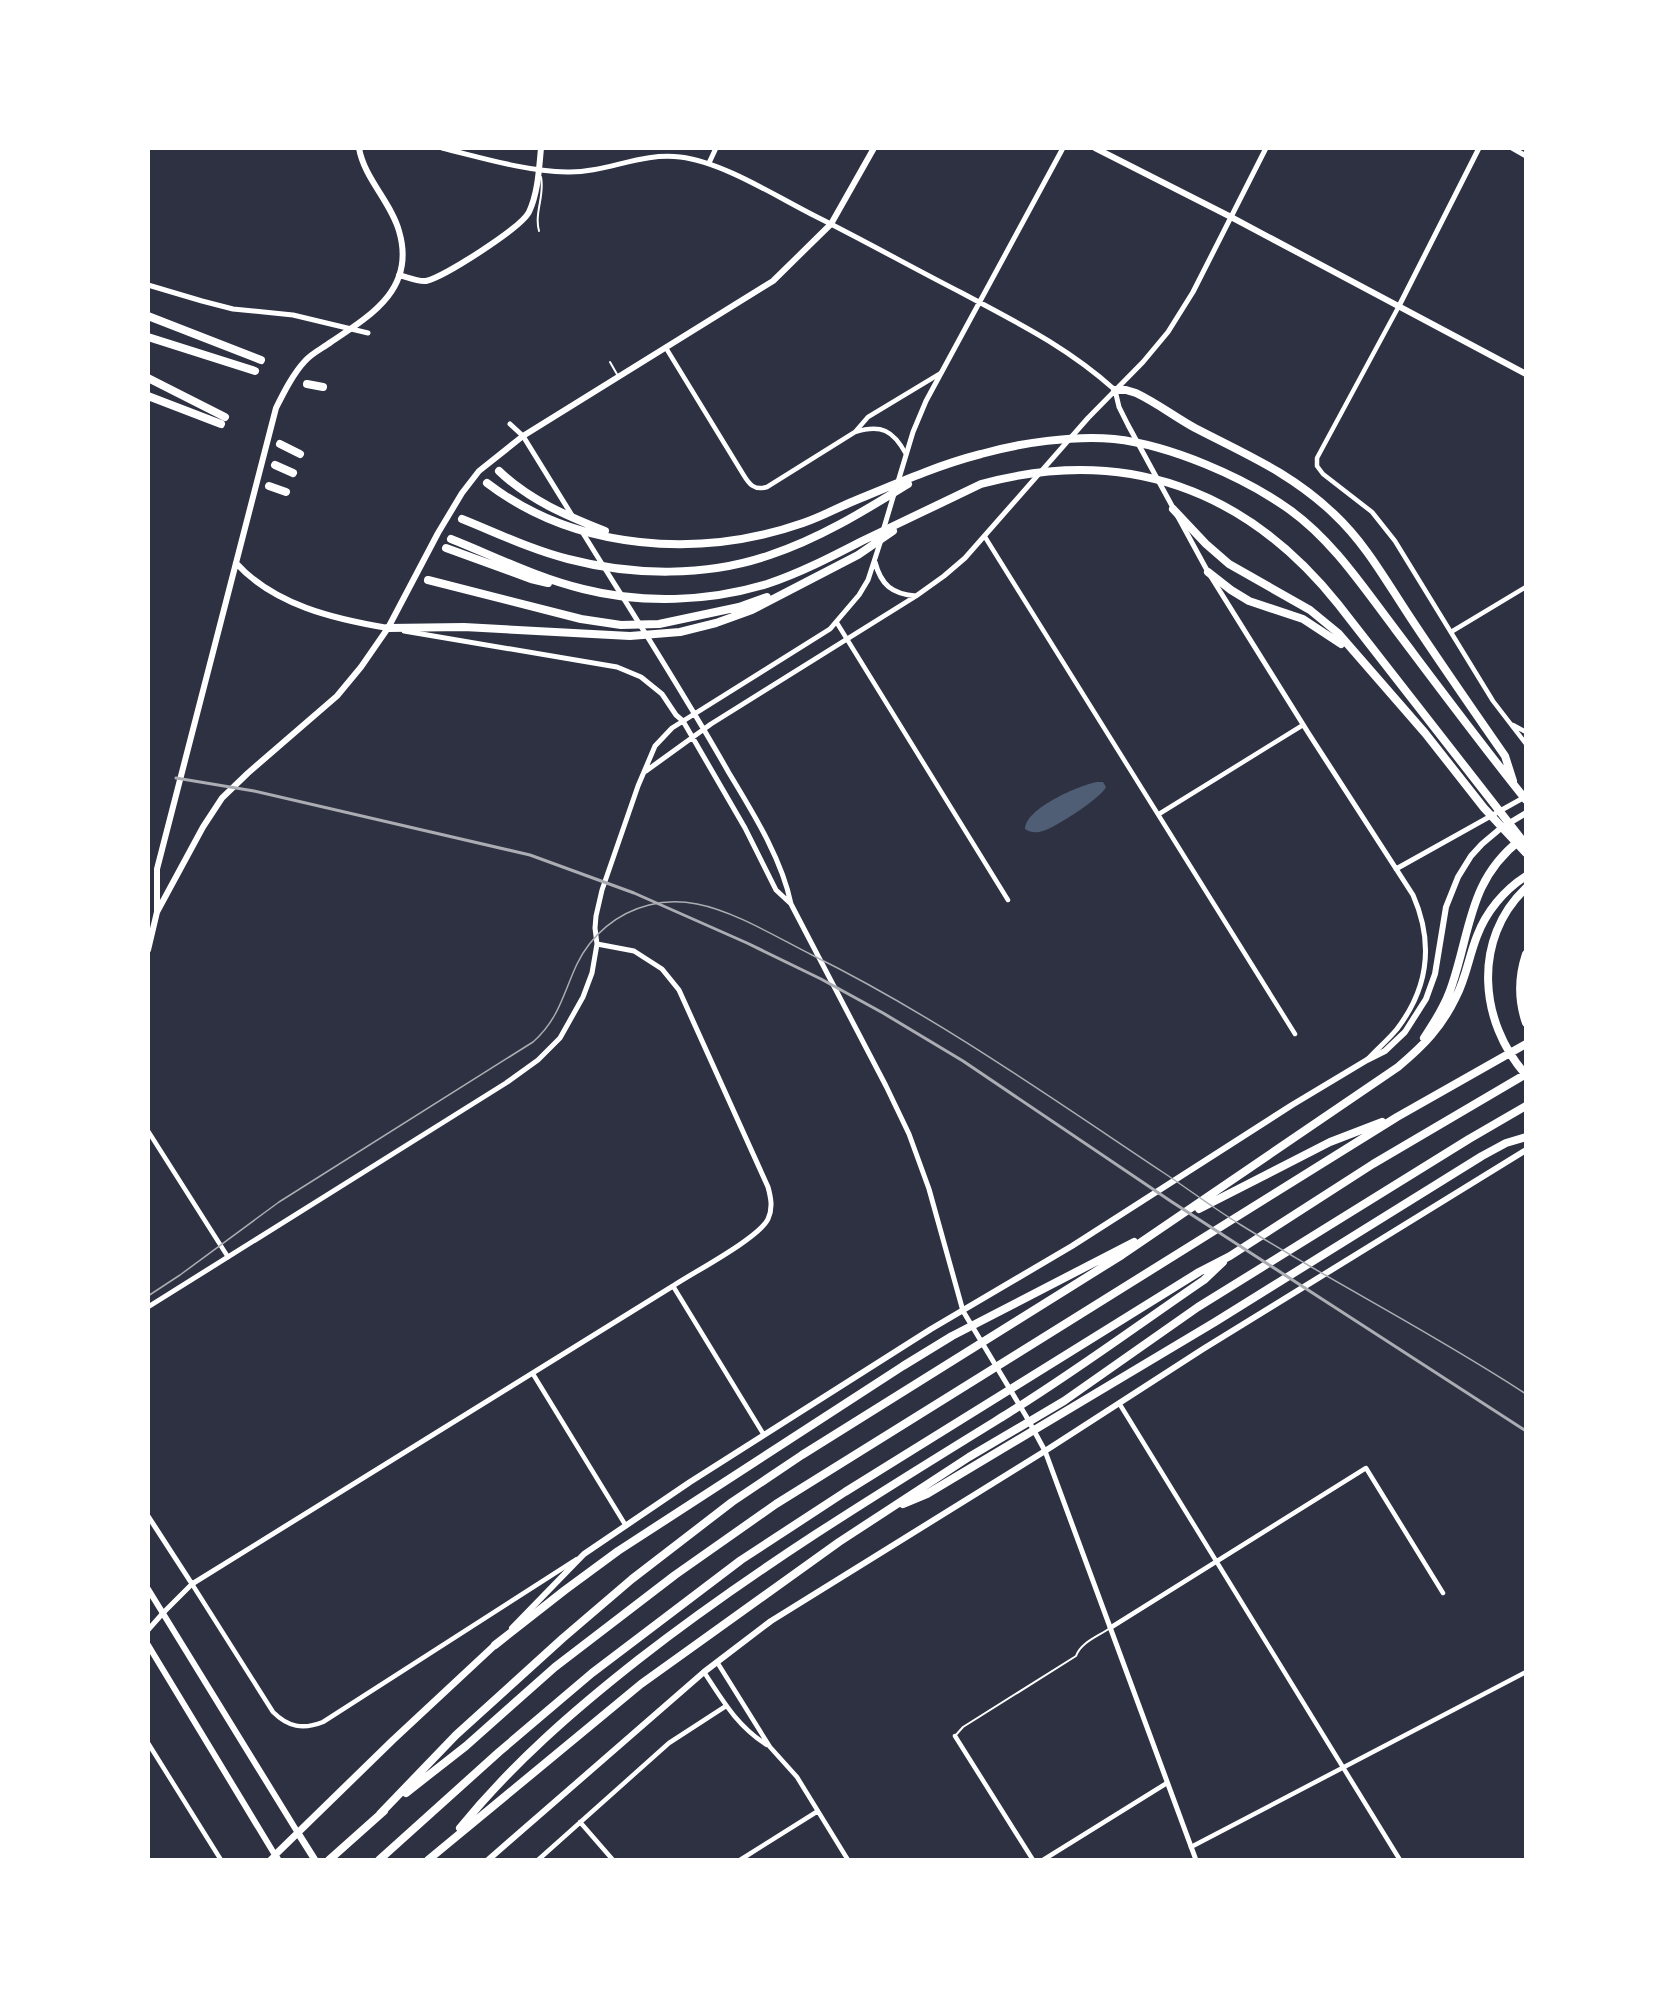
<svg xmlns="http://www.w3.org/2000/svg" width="1674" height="2008" font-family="'PT Sans',sans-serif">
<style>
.water{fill:#4f5d75}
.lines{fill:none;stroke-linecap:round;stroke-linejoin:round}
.service{stroke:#fff;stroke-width:2}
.minor{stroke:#fff;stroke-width:4.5}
.tertiary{stroke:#fff;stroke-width:5}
.secondary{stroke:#fff;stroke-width:6}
.primary{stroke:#fff;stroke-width:7}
.motorway{stroke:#fff;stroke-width:8}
.tram{stroke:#abadb3;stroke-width:1.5}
.rail{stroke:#abadb3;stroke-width:3}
</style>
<rect width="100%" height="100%" fill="#2d3142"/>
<!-- water -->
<path class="water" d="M1097,782h6l3,5c-5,11 -50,40 -63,44 -7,2 -12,2 -18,-2 0,-21 55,-44 72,-47z"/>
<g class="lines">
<!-- service -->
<path class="service" d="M539,231c-5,-18 6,-36 2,-54
M610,362l8,14
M955,1736l8,-9 113,-71c5,-14 23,-20 34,-28"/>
<!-- minor -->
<path class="minor" d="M1399,306l-82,152v8l6,8 49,38 23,29 98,160 33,43
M666,348l77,126c6,10 11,17 24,13l88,-55c26,-8 38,-2 51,22
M855,432l13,-15 73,-44
M985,537l310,497
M837,623l171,277
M1451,632l75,-45
M1513,725l13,7
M1159,814l144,-89
M148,1131l80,126
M673,1286l91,149
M533,1374l93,152
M1119,1403l281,457
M192,1584l81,128c15,15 30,18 50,10l254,-163
M1110,1628l256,-160 77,125
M717,1662l53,85 27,30 51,83
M704,1672c19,29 33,54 63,73
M955,1736l78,124
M148,1743l73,117
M580,1822l33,38
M1191,1847l335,-175
M538,1860l131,-117 57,-37
M740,1860l78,-49
M1043,1860l124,-77"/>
<!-- tertiary -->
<path class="tertiary" d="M442,148c41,10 83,23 125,24 39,1 74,-20 113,-15 43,5 97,40 137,60 48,24 96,51 145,76 56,30 105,54 153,97
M1512,148l14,8
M709,163l7,-15
M148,285l54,16 31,8 60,6 75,18
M1399,306l80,-158
M1115,390l4,17 9,18 80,147 101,162 104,161c21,48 16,92 -16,134 -9,11 -20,20 -29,30
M510,424l13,12 50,81
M897,485l16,-53 13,-31 137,-253
M581,530c50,81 101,160 148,243 24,40 53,86 62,131l95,182 23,48 20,55 34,122 63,105 19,35 151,409
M883,531l11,-37
M875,562c6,23 17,32 41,34
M404,631l213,36 24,10 21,17 14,21 7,6 62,107 31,62 14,13
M646,771l65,-47 205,-128 28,-20 21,-18 123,-140 55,-56 25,-30 25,-40 73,-144
M1396,869l129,-72
M148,1307l358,-224 32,-23 22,-22 23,-41 9,-24 5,-29 -2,-16 1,-12 6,-26 36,-104 17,-40 17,-18 158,-99 29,-34 9,-15 13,-40
M148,1516l44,68
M148,1630l15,-17 29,-29 481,-298c21,-14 86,-48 95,-67 5,-11 3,-21 0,-32l-89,-197 -17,-21 -28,-18 -37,-7"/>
<!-- secondary -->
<path class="secondary" d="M1095,148l136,69 295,157
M399,275c8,2 19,7 27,6 18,-4 95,-53 103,-69 9,-19 10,-43 12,-64
M236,563c38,42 98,56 152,65
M157,912l46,-85 19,-29 26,-25 89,-77 24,-29 27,-39 50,-95 24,-40 17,-22 44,-35 250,-155 58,-57 43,-76
M148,950l9,-38v-43l119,-461c8,-16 17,-34 29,-47 7,-8 18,-13 26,-19 41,-27 85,-54 68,-111 -8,-29 -35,-53 -40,-83
M148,1589l150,244
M512,1628l72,-74 106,-72 241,-153 141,-83 220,-141 75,-45 18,-9 20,-19 21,-33 9,-25 11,-67 12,-30 13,-21 11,-12 19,-16 25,-15
M148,1645l127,210 -5,5
M488,1860l216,-188 67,-51 274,-170 158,-102 323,-199"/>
<!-- primary -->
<path class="primary" d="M298,1833l17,27
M278,1860l-3,-5 118,-115 102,-95"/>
<!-- motorway -->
<path class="motorway" d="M148,316l113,44
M148,337l107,34
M148,378l77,39
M307,384l16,3
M1115,390h11l10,3c21,10 39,24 59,35 52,27 96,45 139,86 32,30 52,67 76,103 31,47 63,93 95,139l8,25
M148,396l73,28
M280,444l20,10
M275,465l18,8
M499,471c30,29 68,45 106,60
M487,483c89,68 213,76 316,40 18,-6 34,-15 51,-22 41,-17 84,-36 127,-47 38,-11 94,-19 133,-15 56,6 130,38 176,71 43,31 73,77 105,119 43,57 86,115 131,171
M269,486l17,6
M1173,509l33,35 23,20 81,46 28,23 87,100 59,75 42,45
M462,519c35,14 70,31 106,40 65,17 139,18 202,-4 49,-16 94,-44 138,-71
M451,539c43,17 86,39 132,50 59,15 125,13 184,-5 33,-11 64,-27 95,-43 40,-19 79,-38 119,-57 144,-39 265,5 357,120l188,241
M446,548l85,31 17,4
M1208,572l23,18 18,11 54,18 38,25
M428,580l153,39 40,6 38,-1 80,-17 28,-10
M388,628l76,-1 166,9 50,-4 36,-9 36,-13 106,-55 35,-24
M1526,888c-54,51 -47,134 0,187
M1526,954c-8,24 -8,46 0,69
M1424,1038c11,-17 22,-34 28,-53 19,-56 17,-105 68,-145
M1199,1209l131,-67 52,-20
M903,1504l24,-10 288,-172 267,-166 24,-13 20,-6
M495,1645l70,-55 53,-39 285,-185 49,-30 182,-94
M406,1793l60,-47 89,-79 120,-92 101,-71 621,-387 129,-73
M380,1814l76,-79 107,-97 69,-59 100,-77 70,-47 320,-200 276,-188c26,-22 43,-39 58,-70 10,-19 13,-41 21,-61 9,-24 27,-46 49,-60
M460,1828c53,-65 114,-118 179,-169 117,-91 243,-168 368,-245 68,-42 131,-89 197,-134l19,-18
M329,1860l55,-49
M379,1860l120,-108 93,-79 149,-113 104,-68 354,-220 31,-16 143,-92 153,-90
M428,1860l213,-176 198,-142 130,-85 95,-56 134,-94 271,-168 57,-33"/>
<!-- tram -->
<path class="tram" d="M148,1296l32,-21 99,-73 254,-160c26,-23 30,-48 44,-78 14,-29 40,-51 72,-59 16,-4 32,-4 48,-1 37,7 81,34 115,51 123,61 235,140 349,216 26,17 52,37 80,54 93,58 192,108 285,169"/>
<!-- rail -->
<path class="rail" d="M176,778l78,13 276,64 104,38 113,50 74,36 62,34 80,48 209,141 354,229"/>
</g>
<!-- border -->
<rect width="1674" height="2008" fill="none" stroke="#ffffff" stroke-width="300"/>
</svg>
